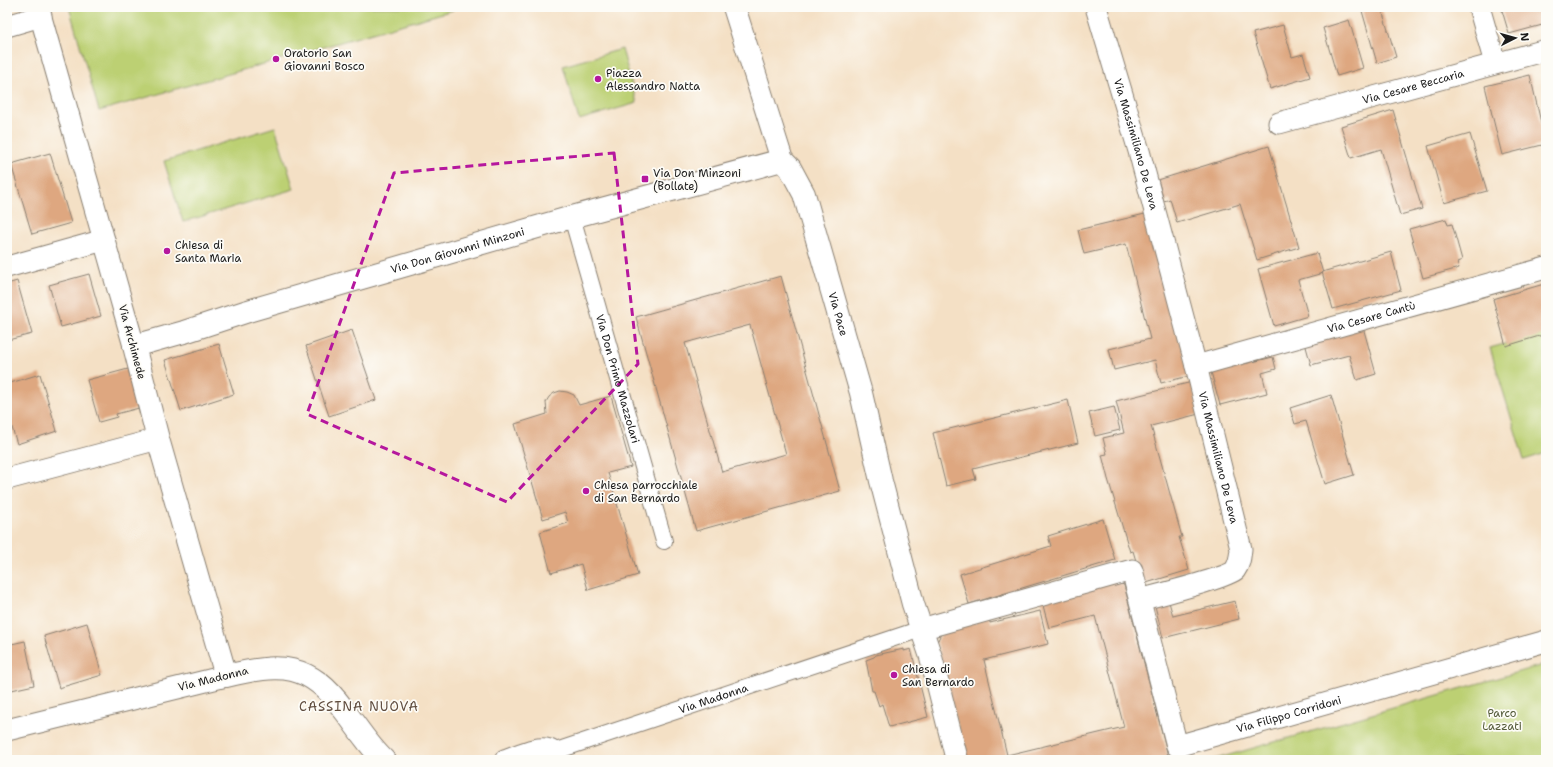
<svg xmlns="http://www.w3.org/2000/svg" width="1553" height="767" font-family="'Shantell Sans',sans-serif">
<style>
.green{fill:#bcd073;stroke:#6c7648}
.building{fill:#dea780;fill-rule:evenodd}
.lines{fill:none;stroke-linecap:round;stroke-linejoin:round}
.pedestrian-casing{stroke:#887e70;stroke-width:18}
.minor-casing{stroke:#887e70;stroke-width:23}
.tertiary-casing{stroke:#887e70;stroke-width:24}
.pedestrian{stroke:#fff;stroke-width:16}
.minor{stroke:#fff;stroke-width:21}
.tertiary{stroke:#fff;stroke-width:22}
.marked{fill:none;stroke:#b5179e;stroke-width:3;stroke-dasharray:8 5;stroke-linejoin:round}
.poi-dot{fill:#b5179e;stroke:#fdfcf7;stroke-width:1.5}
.labels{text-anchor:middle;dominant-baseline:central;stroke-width:3.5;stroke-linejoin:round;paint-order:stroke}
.poi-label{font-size:11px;fill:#1c1c1c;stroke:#fdfcf7;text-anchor:start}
.street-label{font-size:11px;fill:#1c1c1c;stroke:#fdfcf7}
.park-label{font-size:11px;fill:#545b3a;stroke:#fdfcf7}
.quarter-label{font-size:13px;letter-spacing:1px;fill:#604d3f;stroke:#fdfcf7}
</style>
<rect width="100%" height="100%" fill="#fdfcf7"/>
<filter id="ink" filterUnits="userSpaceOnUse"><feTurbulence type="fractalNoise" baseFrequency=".025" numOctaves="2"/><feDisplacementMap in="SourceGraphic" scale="8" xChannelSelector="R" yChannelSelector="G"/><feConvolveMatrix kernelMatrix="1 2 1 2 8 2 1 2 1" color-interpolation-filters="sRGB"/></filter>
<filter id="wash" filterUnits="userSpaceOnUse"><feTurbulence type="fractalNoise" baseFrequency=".012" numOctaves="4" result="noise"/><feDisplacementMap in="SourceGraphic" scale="16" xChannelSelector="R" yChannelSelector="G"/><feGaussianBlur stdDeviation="0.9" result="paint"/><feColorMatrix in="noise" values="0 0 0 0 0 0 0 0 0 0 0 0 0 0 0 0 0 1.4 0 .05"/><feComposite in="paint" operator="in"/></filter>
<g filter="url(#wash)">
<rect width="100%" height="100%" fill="#f4e0c5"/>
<!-- green -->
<path class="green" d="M69,7h383l1,3 -354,101z
M622,49l15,54 -58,17 -16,-54z
M275,127l19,62 -111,33 -19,-61z
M1546,332v121l-22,7 -34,-112z
M1546,664v96h-334z"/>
<g id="blocks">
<!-- building -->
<path class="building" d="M1373,7h8l15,50 -19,6 -15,-52z
M1501,7h45v17l-37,10z
M1349,20l14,48 -26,8 -14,-48z
M1283,25l9,32 11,-3 7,23 -40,12 -17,-56z
M1530,75l16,69 -44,11 -17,-69z
M1393,110l29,99 -22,6 -19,-66 -30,9 -10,-32z
M1470,134l17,57 -43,12 -16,-57z
M1269,146l30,101 -42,13 -17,-56 -63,19 -7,-24 -6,2 -6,-21z
M50,153l21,70 -39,11 -21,-70z
M1149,213l40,163 -28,7 -6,-23 -41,10 -5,-21 41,-10 -24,-95 -42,10 -6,-24z
M1446,219l2,6 4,-1 10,36 -5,2 2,6 -36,10 -14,-49z
M1391,252l10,38 -68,19 -11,-37z
M1317,253l6,20 -25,7 10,36 -34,10 -16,-57z
M89,274l12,42 -40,11 -12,-42z
M781,276l59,215 -144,40 -60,-214zM750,325l36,129 -64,18 -37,-129z
M17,281l15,53 -24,6 -1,-5v-51z
M1544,284l2,6v44l-40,12 -13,-47z
M1363,327l13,47 -19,6 -8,-25 -38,10 -6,-22z
M352,330l24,70 -47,16 -23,-70z
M219,344l15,50 -53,17 -16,-51z
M1273,357l3,12 -14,4 5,20 -47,12 -9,-33z
M128,369l11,39 -23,6 1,3 -18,5 -12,-42z
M40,374l17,57 -40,13 -10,-33v-27z
M1192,382l7,32 -48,12 31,111h-3l10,33 -46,14 -10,-33 -3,1 -22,-73 -6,-24 5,-1 -4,-16 21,-5 -8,-32z
M560,391l7,1 7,3 5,10 32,-9 20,71 -23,6 30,102 -50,15 -7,-26 -30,9 -11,-41 28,-9 -3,-11 -22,7 -28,-95 32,-10 -1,-12 3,-5 5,-4z
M1331,395l23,80 -29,9 -19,-63 -11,3 -5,-16z
M1068,400l10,43 -105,26 3,10 -30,7 -13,-53z
M1114,407l6,23 -25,6 -6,-23z
M1103,519l12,41 -146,44 -9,-30 91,-28 -3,-10z
M1109,580l15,5 45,175h-203l-29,-118 8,-16 44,-11 1,8 50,-12 8,33 -64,16 23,95 117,-28 -29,-111 -46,12 -8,-30z
M1235,601l4,18 -76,19 -8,-32 14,-4 4,14z
M87,623l15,52 -43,13 -15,-52z
M25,641l9,44 -27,6v-46z
M904,649v2l7,-2 17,68 -39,10 -7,-23 -3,2 -5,-15h-2l-6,-31 8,-3 2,-2z"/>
</g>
</g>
<g filter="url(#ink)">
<use href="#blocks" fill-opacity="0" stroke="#887e70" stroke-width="1"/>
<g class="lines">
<!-- pedestrian casing -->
<g class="pedestrian-casing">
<g id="pedestrian">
<path id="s1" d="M572,217l92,324"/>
<path id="s2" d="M553,752l368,-123"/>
</g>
</g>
<!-- minor casing -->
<g class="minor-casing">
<g id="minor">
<path d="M38,7l96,339"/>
<path id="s3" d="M1096,7l43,144 57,215 45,183c-1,8 -1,14 -6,21 -6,7 -81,26 -95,30"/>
<path d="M1479,7l16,56"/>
<path d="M7,26l34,-10"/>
<path id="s4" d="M1279,123l267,-73"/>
<path d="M7,267l97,-27"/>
<path id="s5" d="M1196,366l350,-98"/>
<path d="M7,479l151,-40"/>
<path id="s6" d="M921,629l211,-59 45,176 369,-105"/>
<path d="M7,730l219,-54"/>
</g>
</g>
<!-- tertiary casing -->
<g class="tertiary-casing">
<g id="tertiary">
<path id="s7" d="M734,7l48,153 8,8 14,26 57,199 20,88 32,123 18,53 26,103"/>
<path id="s8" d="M384,760c-16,-15 -26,-32 -40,-50 -35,-48 -63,-47 -118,-34l-68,-237 -24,-93 50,-14 64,-21 324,-94 210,-57"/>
<path d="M506,760c12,-4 35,-16 46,-8 2,2 4,5 5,8"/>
</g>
</g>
<!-- pedestrian -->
<use href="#pedestrian" class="pedestrian"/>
<!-- minor -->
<use href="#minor" class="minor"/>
<!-- tertiary -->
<use href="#tertiary" class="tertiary"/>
</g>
</g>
<!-- marked area -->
<path class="marked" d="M614,153l24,211 -131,138 -200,-88 87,-241z"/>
<!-- markers -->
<g class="poi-dot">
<circle cx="276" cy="59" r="4"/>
<circle cx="598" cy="79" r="4"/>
<rect x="641" y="175" width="8" height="8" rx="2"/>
<circle cx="167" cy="251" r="4"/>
<circle cx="586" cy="491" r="4"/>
<circle cx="894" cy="675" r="4"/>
</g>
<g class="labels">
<!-- poi labels -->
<g class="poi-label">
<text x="284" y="53">Oratorio San<tspan x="284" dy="13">Giovanni Bosco</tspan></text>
<text x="606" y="73">Piazza<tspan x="606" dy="13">Alessandro Natta</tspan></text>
<text x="653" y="173">Via Don Minzoni<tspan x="653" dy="13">(Bollate)</tspan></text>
<text x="175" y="245">Chiesa di<tspan x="175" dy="13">Santa Maria</tspan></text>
<text x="594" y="485">Chiesa parrocchiale<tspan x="594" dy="13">di San Bernardo</tspan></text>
<text x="902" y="669">Chiesa di<tspan x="902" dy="13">San Bernardo</tspan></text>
</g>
<!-- street labels -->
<g class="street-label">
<text stroke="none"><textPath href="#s4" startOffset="139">Via Cesare Beccaria</textPath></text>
<text stroke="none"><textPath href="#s3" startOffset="143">Via Massimiliano De Leva</textPath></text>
<text stroke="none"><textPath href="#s8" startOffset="878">Via Don Giovanni Minzoni</textPath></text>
<text stroke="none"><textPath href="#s7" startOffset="326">Via Pace</textPath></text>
<text stroke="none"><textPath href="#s5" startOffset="182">Via Cesare Cantù</textPath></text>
<text transform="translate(132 342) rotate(75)">Via Archimede</text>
<text stroke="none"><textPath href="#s1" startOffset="168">Via Don Primo Mazzolari</textPath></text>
<text stroke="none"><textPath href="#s3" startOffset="467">Via Massimiliano De Leva</textPath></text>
<text transform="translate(213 679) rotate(-14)">Via Madonna</text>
<text stroke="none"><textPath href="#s2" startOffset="169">Via Madonna</textPath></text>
<text stroke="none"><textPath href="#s6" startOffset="517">Via Filippo Corridoni</textPath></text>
</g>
<!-- park labels -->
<g class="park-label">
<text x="1502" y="713">Parco<tspan x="1502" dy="13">Lazzati</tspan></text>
</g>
<!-- quarter labels -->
<g class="quarter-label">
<text x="359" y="706">CASSINA NUOVA</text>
</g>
</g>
<!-- margin -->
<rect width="1553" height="767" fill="none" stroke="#fdfcf7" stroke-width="24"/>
<!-- north arrow -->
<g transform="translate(1515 38) rotate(84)" stroke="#fdfcf7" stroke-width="3" paint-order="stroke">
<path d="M0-3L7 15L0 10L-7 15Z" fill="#1c1c1c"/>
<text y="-6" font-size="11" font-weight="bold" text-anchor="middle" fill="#1c1c1c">N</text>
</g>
</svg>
